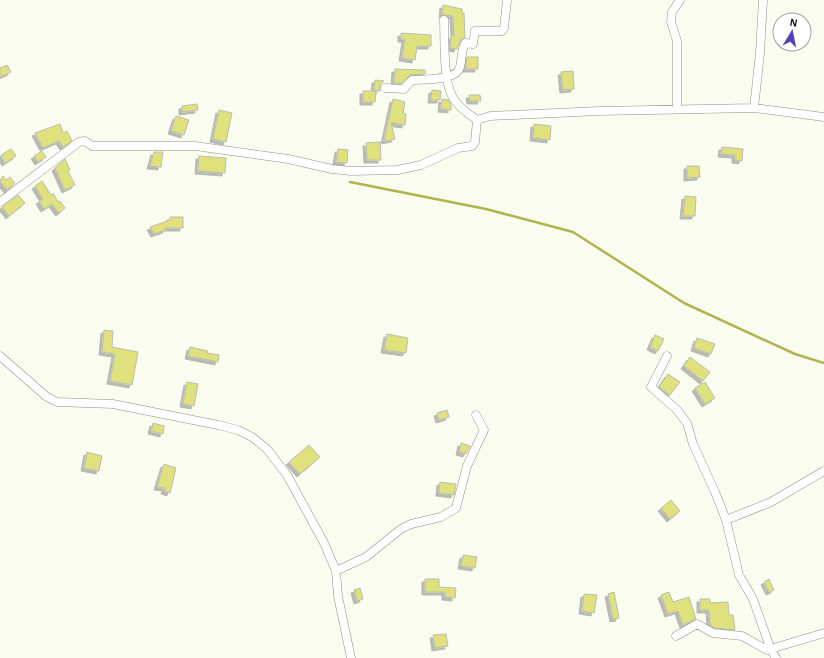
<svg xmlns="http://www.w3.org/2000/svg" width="824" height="658" font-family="'Alegreya Sans',sans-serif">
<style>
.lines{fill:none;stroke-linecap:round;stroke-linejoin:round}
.stream{stroke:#b1b34d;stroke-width:2.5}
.building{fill:#dee17c;stroke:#bbbcb1;filter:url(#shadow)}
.minor-casing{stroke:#8f9085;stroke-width:9}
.minor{stroke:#fff;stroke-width:8}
</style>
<defs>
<filter id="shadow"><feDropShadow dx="-3" dy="3" stdDeviation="0" flood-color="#0004"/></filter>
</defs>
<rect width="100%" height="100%" fill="#fbfcf0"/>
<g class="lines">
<!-- stream -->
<path class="stream" d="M350,182l136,27 87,23 111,71 111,51 29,9"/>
</g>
<!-- building -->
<path class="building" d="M443,5l19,4v4h2l1,25 -4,1 -4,10 -7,-1 1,-12h3l-1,-20 -11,-1z
M401,33l30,2v11h-14l-2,14 -13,-2 3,-19h-4z
M467,57h11v12h-13z
M7,65l4,7 -11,5v-9z
M395,69l30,1v4l-15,1 -8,8h-8z
M573,71l1,18 -11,1 -2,-18z
M375,80l9,1 -4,4v6l-6,-1z
M432,90l9,1 -1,9h-9z
M363,91h13l-1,11h-12z
M469,95h11l1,6h-11z
M393,99l12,3 -2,11 3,1 -1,11 -14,-2 4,16 -11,2z
M442,99l6,1 3,5v5l-10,-1z
M197,104l1,6 -16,2v-6z
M219,110l13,3 -6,29 -13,-3z
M176,116l13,4 -5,15 -13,-4z
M60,124l3,9 4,-2 5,10 -9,6 -4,-6 -16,7 -8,-15z
M534,124l17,2 -1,14 -17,-2z
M380,142l1,18h-14l-1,-17z
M722,147l21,2 -1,12 -7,-1v-5l-14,-1z
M11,149l5,7 -11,7 -4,-8z
M338,149l10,1 -1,13 -11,-1z
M42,151l4,6 -8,5 -4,-6z
M154,152h9l-2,15 -11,-1z
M199,156l27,2 -1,15 -27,-2z
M65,159l5,11 -2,1 7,14 -10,5 -10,-22z
M687,166h12l1,11 -13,1z
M3,176l3,4 4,-3 5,6 -8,7 -7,-9z
M42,181l9,14 2,-2 5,9 2,-1 5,7 -6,5 -7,-9 -8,5 -5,-8 4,-2 -8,-13z
M18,195l7,8 -16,13 -7,-9z
M685,196l11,1 -1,19h-12z
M170,217h13v11h-18l1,2 -12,4 -4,-7 20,-7z
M104,330l9,1 -1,16 26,5 -6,33 -22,-4 5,-27 -13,-2z
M387,334l21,4 -2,15 -22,-3z
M655,335l9,4 -6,12 -8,-4z
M697,338l18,6 -4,10 -17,-6z
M190,347l18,4 -1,2 12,2 -1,7 -30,-6z
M690,357l20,15 -7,9 -19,-15z
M668,374l12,8 -10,13 -11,-8z
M187,382l11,2 -4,22 -11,-2z
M705,382l10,16 -10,6 -10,-16z
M447,410l2,7 -10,3 -2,-7z
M153,423l11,3 -1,8 -12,-3z
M461,443l9,3 -4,8 -7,-2z
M309,445l11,12 -20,17 -11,-12z
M87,452l15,4 -3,15 -15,-3z
M164,464l12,4 -6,25 -6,-2 1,-3 -8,-1z
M440,482l16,2 -2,11 -15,-2z
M671,500l9,11 -10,8 -9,-11z
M463,555l14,2 -2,11 -14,-2z
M425,579h14v8l17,1 -1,10 -10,-1v-5h-20z
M769,579l5,11 -5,2 -5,-10z
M360,588l3,11 -6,2 -3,-11z
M614,592l5,26 -6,1 -5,-25z
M669,592l4,10 16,-5 7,22 -13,6 -5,-14 -10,3 -7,-19z
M584,594l13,1 -3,18 -12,-2z
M700,599h10v4l18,-1 1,13h4l2,15 -20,-2 -5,-3 -1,-15h-9z
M446,634l2,12 -13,2 -2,-13z"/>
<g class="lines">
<!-- minor casing -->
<g class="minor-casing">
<path id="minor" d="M444,20c1,20 -2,67 12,82 5,7 14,13 21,18
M385,88l19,1 8,-9c12,-1 45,1 48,-13 2,-8 1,-15 5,-24l8,1 2,-13h27l2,-3 3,-28
M754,108l6,-55 3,-53
M677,109v-68l-6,-19 1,-10 8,-12
M477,120l13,-4 109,-5 155,-3 70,9
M0,202l79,-60 6,-1 7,5h103l93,13 44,10 19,2 47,-1 23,-5 37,-17 14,-2 3,-4 2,-22
M0,356l47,41 10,5 56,2 105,21 20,5 14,7 15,12 20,26 37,68 12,28 2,25 13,62
M667,356l-16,31 26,23 10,13 6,21 22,48 11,28 13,55 14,24 18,51 5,8
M726,520l45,-18 53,-31
M336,571l30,-14 35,-28 10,-5 30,-7 15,-9 11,-42 17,-36 -8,-15
M676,636l21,-12 16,9 29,3 25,14 57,-17"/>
</g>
<!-- minor -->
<use href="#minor" class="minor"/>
</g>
<!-- north arrow -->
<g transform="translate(792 32) rotate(10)"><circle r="19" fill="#ffffff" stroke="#a1a19f"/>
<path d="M0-3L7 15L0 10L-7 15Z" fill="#5343ba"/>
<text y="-6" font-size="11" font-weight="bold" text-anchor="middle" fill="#13130f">N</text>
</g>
</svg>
